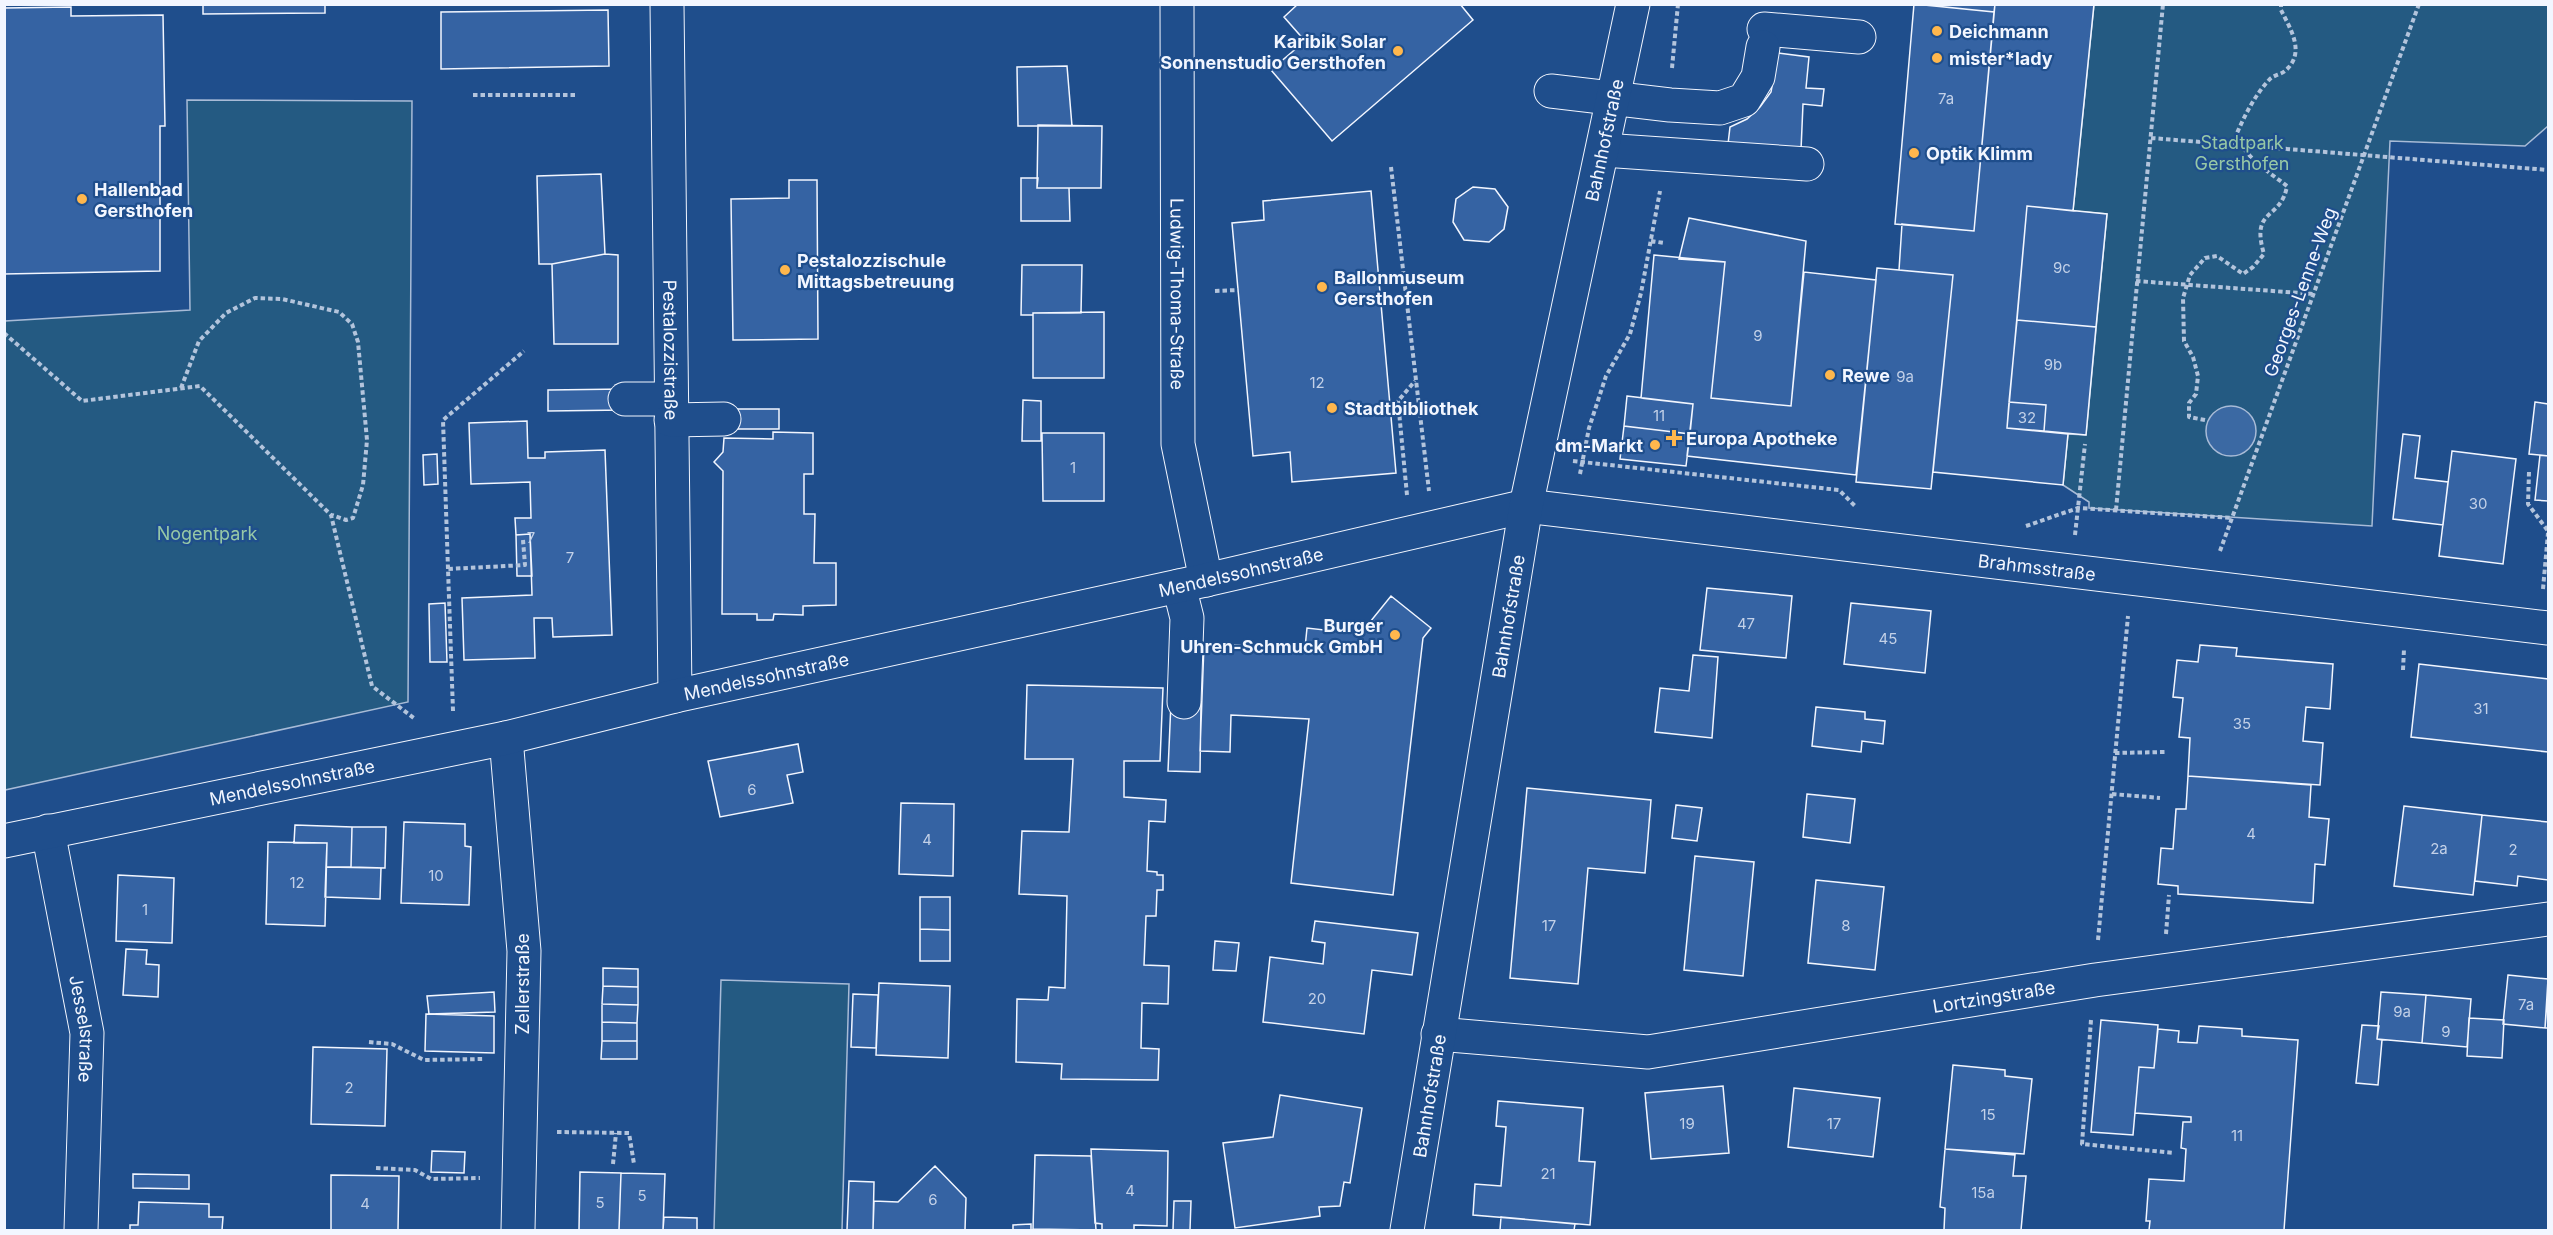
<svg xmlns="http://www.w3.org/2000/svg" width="2553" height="1235" font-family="Inter,sans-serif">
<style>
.green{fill:#245a82;stroke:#a8bbd7;stroke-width:1.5}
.water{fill:#3b69a3;stroke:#a8bbd7;stroke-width:1.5}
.building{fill:#3563a3;stroke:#f2f6ff;stroke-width:1.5}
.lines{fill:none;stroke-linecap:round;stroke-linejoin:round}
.minor-casing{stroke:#f2f6ff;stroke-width:35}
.major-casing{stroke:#f2f6ff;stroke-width:35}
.path{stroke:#b3c4dc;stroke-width:4;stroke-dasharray:4.5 3;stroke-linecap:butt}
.minor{stroke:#1f4e8c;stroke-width:33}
.major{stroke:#1f4e8c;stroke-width:33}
.poi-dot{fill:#ffb74d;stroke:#1f4e8c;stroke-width:2}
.labels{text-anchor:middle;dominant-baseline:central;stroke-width:4.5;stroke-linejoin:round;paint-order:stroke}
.number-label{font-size:15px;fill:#c3d1e8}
.poi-label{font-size:18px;font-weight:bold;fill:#f2f6ff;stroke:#1f4e8c;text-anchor:start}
.street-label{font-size:18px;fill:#f2f6ff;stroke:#1f4e8c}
.park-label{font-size:18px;fill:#97c8a6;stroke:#1f4e8c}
</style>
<rect width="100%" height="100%" fill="#1f4e8c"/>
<!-- green -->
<path class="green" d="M2094,5h454v121l-23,20 -135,-5 -18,385 -283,-18v-6l-26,-17 5,-51 18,1 21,-221 -34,-3z
M187,100l225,1 -4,601 -403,88v-469l185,-11z
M721,980l128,4 -7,246h-128z"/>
<!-- water -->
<path class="water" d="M2206 431a25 25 0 1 1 50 0a25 25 0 1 1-50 0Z"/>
<!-- building -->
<path class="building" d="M203,4h122v9l-122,1z
M1298,4h162l13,16 -141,121 -61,-71 34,-29 -21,-24z
M1914,4l80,8 -20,219 -79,-7z
M1916,4h79l-1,8z
M1995,4h99l-21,207 -46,-5 -20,222 61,6 -5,51 -130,-13 20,-197 -54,-5 3,-46 72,7z
M71,7v9l92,-1 2,111h-5v145l-156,3v-266z
M608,10l1,56 -168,3v-57z
M1778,53l31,4 -3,31 18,1 -2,17 -19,-2 -2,46 -73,-6 2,-17 17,-8 13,-12 11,-15z
M1067,66l5,60h-54l-1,-59z
M1038,125l64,1 -1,62h-64z
M601,174l4,80 -53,10h-13l-2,-88z
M1021,178h17l-1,10h32l1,33h-49z
M789,180h28l1,159 -85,1 -2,-141 58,-1z
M1473,187l22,2 13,18 -4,22 -15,13 -25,-2 -11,-18 3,-23z
M1371,191l25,282 -104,9 -2,-30 -37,4 -21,-233 32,-3 -1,-19z
M2027,206l80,8 -11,113 -79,-7z
M1689,218l117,23 -15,165 -80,-8 14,-136 -46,-3z
M605,254l13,1v89h-64l-2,-80z
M1654,255l71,7 -14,136 80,8 13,-134 72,8 -20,195 -169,-19 6,-52 -52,-6z
M1022,265h60l-1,48h-48v2h-12z
M1877,268l76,7 -22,214 -75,-7z
M1104,312v66h-71v-65z
M2017,320l79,7 -10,108 -42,-4 2,-26 -37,-3z
M625,389v21l-77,1v-21z
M1627,396l66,8 -3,30 -66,-8z
M1023,400l18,1v40h-19z
M2009,402l37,3 -2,26 -37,-3z
M2535,402l13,2v52l-19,-2z
M724,409h55v20h-55z
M527,421l1,37h17v-6l60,-2 7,185 -59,2 -1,-19h-18l1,40 -71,2 -2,-62 70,-3 -2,-61 -14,1 -1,-17h16l-1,-36 -59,2 -2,-61z
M1624,426l66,8 -4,32 -66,-7z
M773,432l40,1v41h-9v40h11l-1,49h22v42l-33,1v9l-29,-1 -1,6h-16v-6h-35l1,-143 -9,-9 9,-10 1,-14 49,1z
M1042,433h62v68h-61z
M2403,434l17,2 -5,42 33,4 -5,43 -50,-6z
M2452,451l64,8 -13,105 -64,-8z
M437,454l1,30 -14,1 -1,-30z
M2540,455l8,1v45l-13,-1z
M530,534l2,42h-15l-1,-41z
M1707,588l85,8 -6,62 -86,-8z
M1391,596l40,32 -8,10 -30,257 -102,-12 18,-164 -78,-4 -1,37 -30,-1 4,-107 101,4 2,-20 44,5 1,-7 14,1z
M445,603l2,59h-17l-1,-58z
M1851,603l80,8 -6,62 -81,-9z
M2200,645l37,3 -1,8 97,8 -3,45 -24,-2 -3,34 20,2 -3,42 -132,-9 2,-38 -11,-1 4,-39 -10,-1 4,-37 21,2z
M1693,655l25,2 -6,81 -57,-6 5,-44 29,3z
M2419,664l129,15v73l-137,-15z
M1027,685l136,3 -3,73h-36v36l42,3 -1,22 -16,-1 -2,50 10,1v3h6v15h-6l-1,26h-10l-2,49 25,1 -1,38 -26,-1 -1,45 18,1 -1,31 -97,-1 1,-15 -46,-2 1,-63 31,1 1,-13 16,1 2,-92 -48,-2 3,-63 47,1 4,-73h-48z
M1171,702h30l-1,70 -32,-1z
M1816,707l49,5v7l20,2 -2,23 -21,-3 -1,11 -49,-6z
M798,744l5,28 -16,3 6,28 -73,14 -12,-56z
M2188,776l123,9 -2,32 20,2 -4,46 -10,-1 -2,39 -135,-9v-8l-20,-2 3,-36 12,1 3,-40h10z
M1527,788l124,12 -6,73 -57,-5 -10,116 -68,-6z
M1807,794l48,5 -5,44 -47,-6z
M901,803l53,1 -1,72 -54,-2z
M1676,805l26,3 -5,33 -25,-3z
M2404,806l78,9 -9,80 -79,-9z
M2482,815l66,7v58l-30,-4 -1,10 -42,-5z
M404,822l61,2v22l6,1 -2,58 -68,-2z
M295,825l57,2 -1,40h-25l1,-24h-33z
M352,827h34l-1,41 -34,-1z
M268,842l59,1 -2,83 -59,-2z
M1695,856l59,6 -11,114 -59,-6z
M326,867l55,1 -1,31 -55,-2z
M118,875l56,3 -2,65 -56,-2z
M1816,880l68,7 -9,83 -67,-7z
M920,897h30v33l-30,-1z
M1315,921l103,12 -6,42 -40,-5 -8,64 -101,-12 7,-65 53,7 2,-21 -13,-2z
M920,929l30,1v31h-30z
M1215,941l24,2 -3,28 -23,-1z
M126,949l21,1 -1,14 13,1 -1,32 -35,-2z
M603,968l35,1v18l-35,-1z
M2508,975l40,4 -3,49 -42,-4z
M879,983l71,3 -2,72 -72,-3z
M603,986l35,1v18l-36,-1z
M2548,989v39h-3z
M494,992l1,20 -66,2 -2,-18z
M2381,992l45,3 -4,48 -45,-4z
M853,994l25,1 -2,53 -25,-1z
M2426,995l45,4 -4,48 -45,-4z
M602,1004l36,1 -1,18 -35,-1z
M426,1014l68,2v37l-69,-2z
M2469,1018l35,2 -2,38 -35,-2z
M2101,1020l57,5 -4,43 -15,-1 -6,68 -42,-3z
M602,1022l35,1v18h-35z
M2362,1025l17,1 -2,13 5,1 -4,45 -22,-2z
M2199,1026l43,3v7l56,4 -14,190h-135l1,-9h-4l3,-42 35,2 2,-32 -5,-1 2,-26h8v-5l-56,-4 4,-46 15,1 4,-39 21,2 -1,11 19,1z
M602,1041h35v18h-36z
M313,1047l74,2 -2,77 -74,-2z
M1953,1065l52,5v6l27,3 -8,75 -79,-5z
M1723,1086l6,67 -78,6 -6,-66z
M1794,1088l86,10 -7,59 -85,-10z
M1280,1095l82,13 -12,75 -6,-1 -4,24 -21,1 1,9 -85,12 -12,-85 50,-6z
M1498,1101l85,7 -4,53 16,1 -5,63 -117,-10 2,-31 26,2 5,-59 -10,-1z
M1091,1149l77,2 -1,75 -33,-1v5h-32v-6l-7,-1z
M1945,1149l70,6 -2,21h13l-5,54h-77l1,-22 -5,-1z
M432,1151l33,1 -1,21 -33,-1z
M1035,1155l56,1 5,74 -63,-1z
M935,1166l31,32 -1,32h-92l1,-29 24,1z
M580,1172l41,1 -2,57h-40z
M621,1173l44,1 -2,56h-44z
M133,1174l56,1v14l-56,-1z
M331,1175l68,1 -1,54h-67z
M849,1181l25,1 -1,48h-26z
M1174,1201h17l-1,29h-17z
M139,1202l70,2v13h14l-1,13h-92v-5h8z
M664,1217l33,1v12h-34z
M1501,1217l74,7 -1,6h-74z
M1031,1224v6h-18v-5z"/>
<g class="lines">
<!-- minor casing -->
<g class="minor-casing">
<g id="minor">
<path id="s1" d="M667,4l8,692"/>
<path id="s2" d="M1177,4l1,440 28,136"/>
<path d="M1764,29l95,8"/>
<path d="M1551,91l119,14 50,3 24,-8 14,-23 5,-30"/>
<path d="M1603,150l204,14"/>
<path d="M625,399h46"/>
<path d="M671,420l53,-1"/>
<path d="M1179,586l8,32 -3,84"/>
<path d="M506,738l18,213 -6,279"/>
<path id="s3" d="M48,831l39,202 -6,197"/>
<path id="s4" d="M4,841l502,-103 169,-42 531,-116 320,-74 1022,122"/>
<path id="s5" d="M1438,1034l210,18 447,-72 453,-61"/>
</g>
</g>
<!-- major casing -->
<g class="major-casing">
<g id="major">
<path id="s6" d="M1407,1230l119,-724 107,-502"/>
</g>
</g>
<!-- path -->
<path class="path" d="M1672,68l6,-64
M473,95h102
M2151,138l397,32
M1391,167l38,324
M1651,241l13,2
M2136,281l178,13
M1215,291l23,-1
M4,333l78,68 118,-15 131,129 41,171 43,33
M181,388l18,-47 27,-28 29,-15 27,1 57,13 13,12 6,18 9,98 -4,45 -10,33 -7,2 -14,-5
M2205,420l-16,-3v-14l7,-9 2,-18 -5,-19 -9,-16 -1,-43 7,-23 15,-17 12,-2 26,18 10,-7 11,-13c-14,-47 17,-33 23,-68 -19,-15 -43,-28 -50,-53 8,-18 18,-38 32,-53 4,-5 11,-5 16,-9 21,-18 6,-41 -4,-61v-6
M1573,461l266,29 16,16
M2529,472l-1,32 20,27
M1580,474l9,-46 17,-52 24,-42 11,-41 19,-102
M1407,495l-9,-94 17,-20
M2116,510l47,-506
M2026,526l52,-18 154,10
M2075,535l10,-91
M2220,551l199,-547
M448,569l-5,-149 81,-69
M2543,589l5,-56
M2403,670l1,-21
M453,711l-5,-142 77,-4 -2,-25
M2115,753l50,-1
M2112,794l48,4
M2166,934l3,-39
M2098,940l30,-324
M2091,1020l-9,124 92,9
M369,1042l23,2 32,16 60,-1
M557,1132l72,1 5,31
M613,1164l3,-31
M376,1168l39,2 16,9 49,-1"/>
<!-- minor -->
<use href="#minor" class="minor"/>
<!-- major -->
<use href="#major" class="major"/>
</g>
<!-- markers -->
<g class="poi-dot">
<circle cx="1937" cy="31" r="6"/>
<circle cx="1398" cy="51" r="6"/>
<circle cx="1937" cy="58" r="6"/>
<circle cx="1914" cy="153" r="6"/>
<circle cx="82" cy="199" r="6"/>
<circle cx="785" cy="270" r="6"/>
<circle cx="1322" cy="287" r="6"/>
<circle cx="1830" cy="375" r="6"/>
<circle cx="1332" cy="408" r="6"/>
<path d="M1671 429h6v6h6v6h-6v6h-6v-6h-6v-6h6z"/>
<circle cx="1655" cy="445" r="6"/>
<circle cx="1395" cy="635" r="6"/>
</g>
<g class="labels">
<!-- number labels -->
<g class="number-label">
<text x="1946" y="98">7a</text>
<text x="2062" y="267">9c</text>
<text x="1758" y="335">9</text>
<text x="2053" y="364">9b</text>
<text x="1905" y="376">9a</text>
<text x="1317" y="382">12</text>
<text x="1659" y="415">11</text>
<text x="2027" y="417">32</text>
<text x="1073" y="467">1</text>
<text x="2478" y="503">30</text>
<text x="531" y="537">7</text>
<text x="570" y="557">7</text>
<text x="1746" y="623">47</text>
<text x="1888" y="638">45</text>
<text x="2481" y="708">31</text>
<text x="2242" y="723">35</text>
<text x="752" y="789">6</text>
<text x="2251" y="833">4</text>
<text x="927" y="839">4</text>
<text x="2439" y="848">2a</text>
<text x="2513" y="849">2</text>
<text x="436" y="875">10</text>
<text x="297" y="882">12</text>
<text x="145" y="909">1</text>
<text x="1549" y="925">17</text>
<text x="1846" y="925">8</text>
<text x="1317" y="998">20</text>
<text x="2526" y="1004">7a</text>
<text x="2402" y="1011">9a</text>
<text x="2446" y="1031">9</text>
<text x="349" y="1087">2</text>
<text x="1988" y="1114">15</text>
<text x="1687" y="1123">19</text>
<text x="1834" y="1123">17</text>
<text x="2237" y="1135">11</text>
<text x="1548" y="1173">21</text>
<text x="1130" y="1190">4</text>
<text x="1983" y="1192">15a</text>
<text x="642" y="1195">5</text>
<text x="933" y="1199">6</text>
<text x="600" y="1202">5</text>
<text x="365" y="1203">4</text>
</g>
<!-- poi labels -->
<g class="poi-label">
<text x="1949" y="31">Deichmann</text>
<text x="1386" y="41" text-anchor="end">Karibik Solar<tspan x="1386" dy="21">Sonnenstudio Gersthofen</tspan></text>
<text x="1949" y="58">mister*lady</text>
<text x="1926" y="153">Optik Klimm</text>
<text x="94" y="189">Hallenbad<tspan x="94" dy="21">Gersthofen</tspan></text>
<text x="797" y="260">Pestalozzischule<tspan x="797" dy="21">Mittagsbetreuung</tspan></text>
<text x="1334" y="277">Ballonmuseum<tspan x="1334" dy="21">Gersthofen</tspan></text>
<text x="1842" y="375">Rewe</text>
<text x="1344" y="408">Stadtbibliothek</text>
<text x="1686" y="438">Europa Apotheke</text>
<text x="1643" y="445" text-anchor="end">dm-Markt</text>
<text x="1383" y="625" text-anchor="end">Burger<tspan x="1383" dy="21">Uhren-Schmuck GmbH</tspan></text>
</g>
<!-- street labels -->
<g class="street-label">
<text stroke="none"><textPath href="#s6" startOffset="1108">Bahnhofstraße</textPath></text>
<text transform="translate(2300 292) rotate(-70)">Georges-Lenne-Weg</text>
<text stroke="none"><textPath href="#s2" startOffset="290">Ludwig-Thoma-Straße</textPath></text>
<text stroke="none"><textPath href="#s1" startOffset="346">Pestalozzistraße</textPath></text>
<text stroke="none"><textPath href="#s4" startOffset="2073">Brahmsstraße</textPath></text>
<text stroke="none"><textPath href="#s4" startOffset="1266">Mendelssohnstraße</textPath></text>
<text stroke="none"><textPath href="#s6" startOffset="622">Bahnhofstraße</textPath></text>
<text stroke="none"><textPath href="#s4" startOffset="780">Mendelssohnstraße</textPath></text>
<text stroke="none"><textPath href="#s4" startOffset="294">Mendelssohnstraße</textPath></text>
<text transform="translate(522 984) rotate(-90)">Zellerstraße</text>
<text stroke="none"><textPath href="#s5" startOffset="561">Lortzingstraße</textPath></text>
<text stroke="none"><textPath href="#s3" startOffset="201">Jesselstraße</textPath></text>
<text stroke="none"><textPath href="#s6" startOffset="136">Bahnhofstraße</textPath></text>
</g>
<!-- park labels -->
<g class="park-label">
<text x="2242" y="142">Stadtpark<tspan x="2242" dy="21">Gersthofen</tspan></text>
<text x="207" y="533">Nogentpark</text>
</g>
</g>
<!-- border -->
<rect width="2553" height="1235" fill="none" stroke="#f2f6ff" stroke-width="12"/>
</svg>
